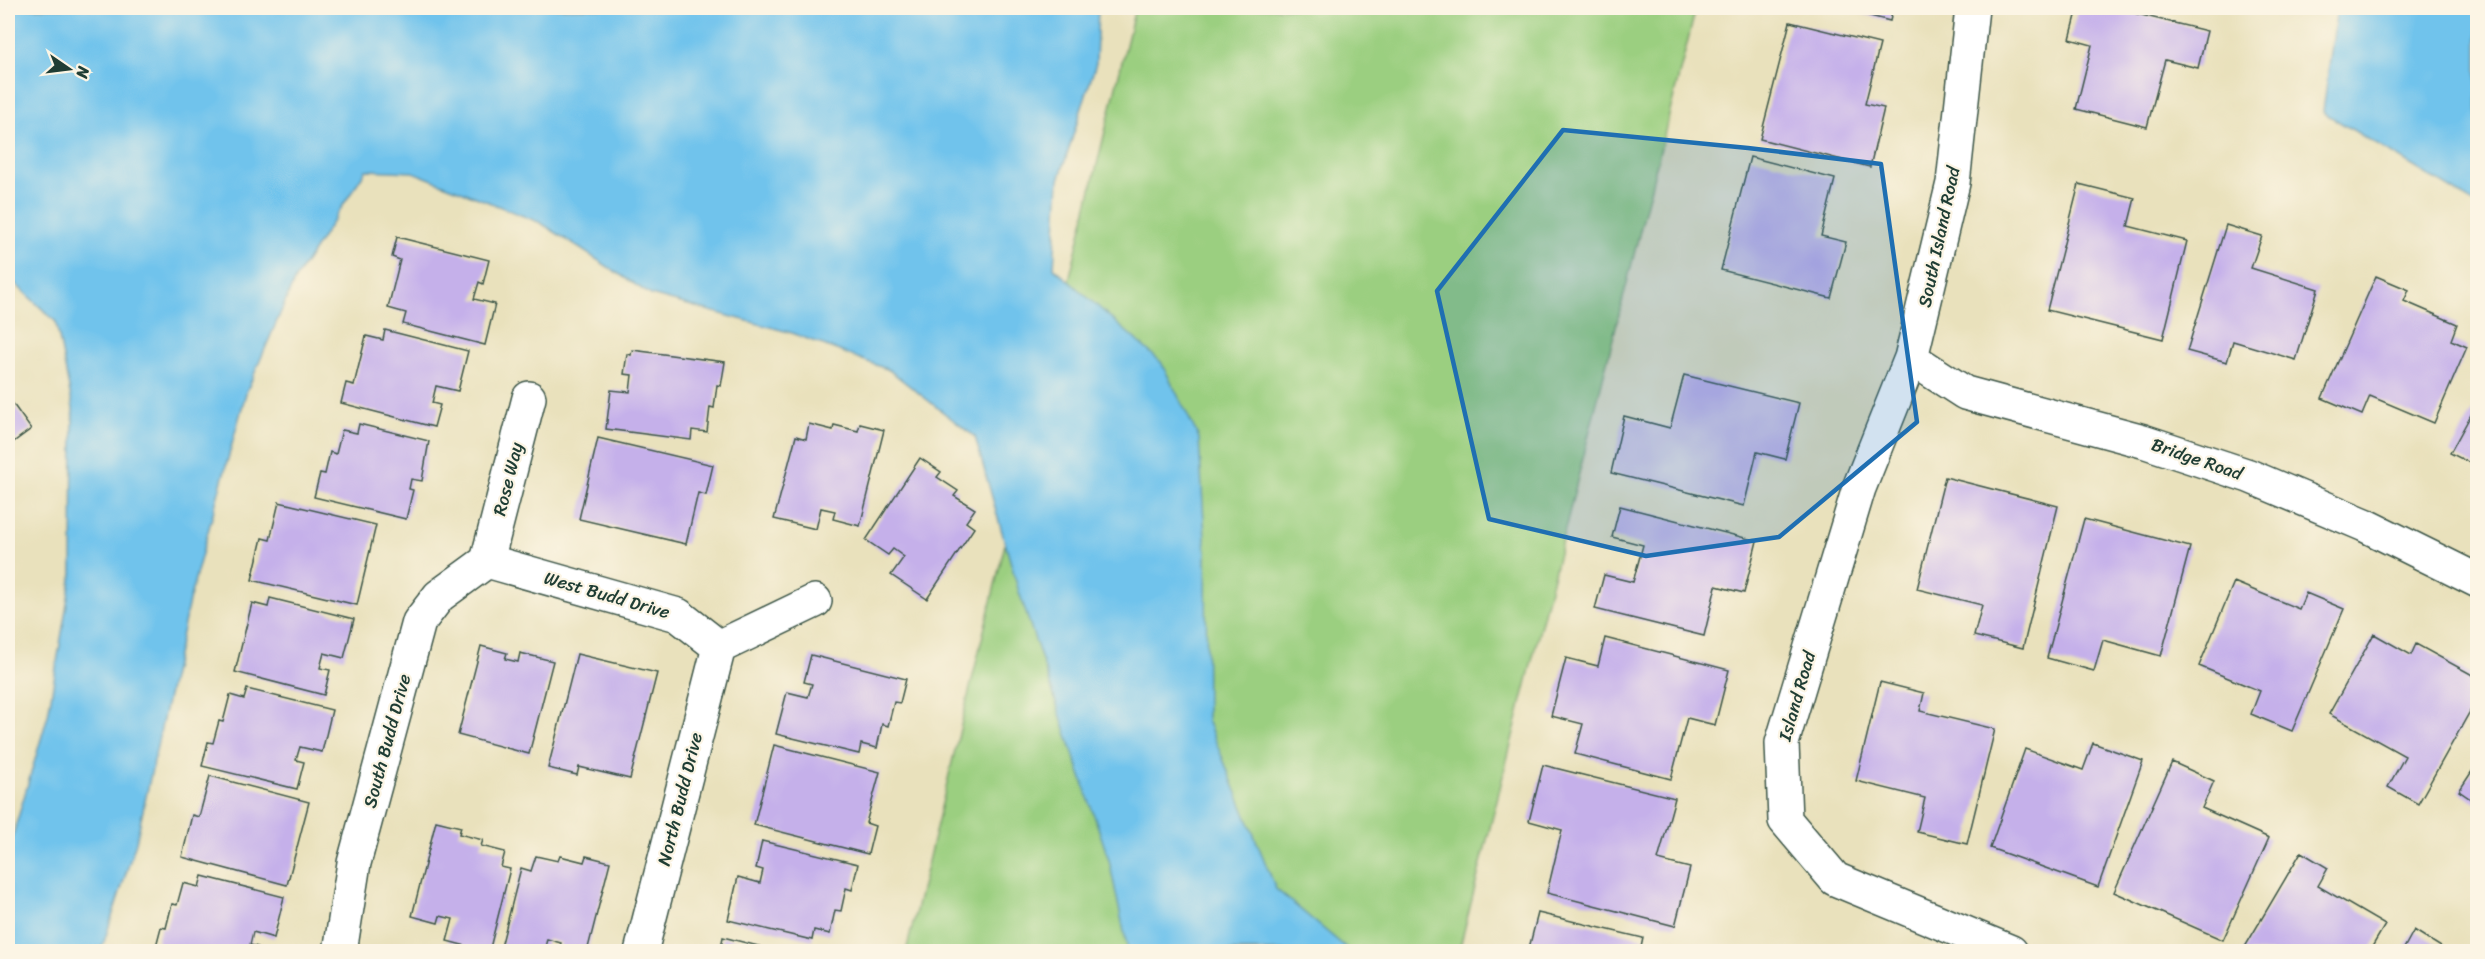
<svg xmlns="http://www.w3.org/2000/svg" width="2485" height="959" font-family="Sriracha,sans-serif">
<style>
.green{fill:#9bcf80;stroke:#5d865a;stroke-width:1.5}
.water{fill:#70c3ec;stroke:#488090;stroke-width:1.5}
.building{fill:#c5b0ea}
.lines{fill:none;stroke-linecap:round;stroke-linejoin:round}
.street-casing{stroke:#3d5648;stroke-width:36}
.street{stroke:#fff;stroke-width:33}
.marked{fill:#1f6fb2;fill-opacity:0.2;stroke:#1f6fb2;stroke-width:4.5;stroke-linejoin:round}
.labels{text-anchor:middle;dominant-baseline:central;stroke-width:4.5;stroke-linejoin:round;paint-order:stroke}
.street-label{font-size:18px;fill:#1f3d34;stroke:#fcf5e5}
</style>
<rect width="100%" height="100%" fill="#fcf5e5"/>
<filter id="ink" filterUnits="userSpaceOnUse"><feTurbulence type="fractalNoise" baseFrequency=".0167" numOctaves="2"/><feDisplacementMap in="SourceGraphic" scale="12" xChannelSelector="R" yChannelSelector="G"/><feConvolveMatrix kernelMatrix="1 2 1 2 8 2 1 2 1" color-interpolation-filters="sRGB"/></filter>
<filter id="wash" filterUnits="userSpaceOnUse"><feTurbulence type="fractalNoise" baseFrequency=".008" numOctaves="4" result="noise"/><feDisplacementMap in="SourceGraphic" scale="24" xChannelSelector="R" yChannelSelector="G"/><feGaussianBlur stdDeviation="1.35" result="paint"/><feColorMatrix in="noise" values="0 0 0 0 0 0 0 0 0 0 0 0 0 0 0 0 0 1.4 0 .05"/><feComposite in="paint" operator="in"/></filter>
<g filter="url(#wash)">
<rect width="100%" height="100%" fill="#e9e1bc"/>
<!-- green -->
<path class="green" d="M1135,8h561l-237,943 -553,1z"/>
<!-- water -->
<path class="water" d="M8,8h1090l-2,55 -37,117 -5,88 107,94 38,76 7,117 1,165 69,169 74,62h-222l-19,-91 -90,-268 -44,-155 -86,-67 -97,-37 -141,-38 -110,-72 -128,-51 -47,-2 -71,109 -49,114 -57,208 -53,241 -35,109h-93v-99l40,-137 24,-141 1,-166 -17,-86 -48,-45z
M2337,8h140v197l-154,-93z"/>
<g id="blocks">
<!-- building -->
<path class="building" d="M1839,8h54l-3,13z
M2078,8h35l94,23 -9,37 -33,-8 -18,67 -71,-18 16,-64 -22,-6z
M1790,22l90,22 -15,60 19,4 -14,59 -110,-28z
M1750,157l85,22 -14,57 25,6 -15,56 -110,-28z
M2079,184l56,14 -7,28 59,15 -24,98 -116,-29z
M2226,225l36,11 -11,32 67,21 -22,71 -63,-19 -6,21 -40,-11z
M397,237l92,23 -6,24 -4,-2 -5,17 21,5 -10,41 -82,-21 3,-11 -18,-5 12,-48 -8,-3z
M2376,276l33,14 -5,11 53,23 -6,16 16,7 -33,76 -64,-27 -8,19 -40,-17z
M385,330l83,21 -10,40 -22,-5 -4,17 8,2 -6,22 -93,-24 5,-20 8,2 12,-49 17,4z
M632,350l93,12 -4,24 -4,-1 -3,23 -4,-1 -3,25 -15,-2 -1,10 -85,-11 5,-39 19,2 2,-17 -8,-1 3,-20 4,1z
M1684,375l115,28 -14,56 -28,-7 -13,54 -133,-33 13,-57 46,12z
M8,397l23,32 -23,17z
M2478,402v65l-28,-14z
M359,424l70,17 -7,40 -11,-2 -2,10 4,1 -7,29 -92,-22 6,-24 5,1 5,-22 6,2 6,-24 15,3z
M809,424l24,6 1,-5 24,6 2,-7 24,6 -24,96 -27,-7 2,-8 -14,-3 -5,21 -42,-10 22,-83 10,3z
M598,438l115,27 -7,30 -8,-2 -12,51 -107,-25z
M920,458l21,14 -4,5 21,14 -4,5 21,13 -9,13 8,6 -47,71 -36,-24 13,-18 -11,-8 -5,6 -22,-15z
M1945,477l113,29 -35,142 -49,-12 8,-31 -65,-16z
M279,502l97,23 -19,80 -105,-25 10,-42 8,2z
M1620,506l137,35 -13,52 -28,-7 -12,50 -109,-27 9,-34 29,7 10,-37 -31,-8z
M2084,519l106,28 -29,109 -58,-16 -9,31 -47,-13z
M2234,582l65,27 7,-16 38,16 -52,122 -41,-17 9,-23 -61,-25z
M270,598l84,21 -10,39 -20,-5 -4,15 10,2 -6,25 -89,-23 17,-69 16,4z
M2374,634l37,21 5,-11 62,34v19l-60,107 -30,-17 17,-31 -76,-42z
M1605,638l124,32 -14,55 -28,-7 -16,61 -96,-25 8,-30 -32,-8 15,-58 32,8z
M481,646l26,7 -2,6 13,3 2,-9 33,8 -24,93 -71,-19z
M577,654l80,19 -27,106 -51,-12 -2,8 -29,-7z
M811,655l95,24 -6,24 -6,-1 -6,24 -6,-2 -5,24 -16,-4 -2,10 -83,-20 11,-42 21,5 4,-13 -8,-2z
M1880,682l44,11 -4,18 75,18 -28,115 -50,-12 8,-34 -69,-17z
M247,689l85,21 -10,42 -22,-5 -4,13 8,2 -7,27 -95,-23 6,-24 5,1 6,-22 4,1 7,-27 14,4z
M2093,743l50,18 -45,126 -108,-39 35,-99 58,21z
M774,745l106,27 -14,51 9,3 -7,28 -114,-29z
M2172,762l42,19 -12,27 67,30 -46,102 -109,-48z
M2478,762v42l-19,-13z
M1543,765l132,33 -17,62 32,8 -15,58 -128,-33 15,-63 -33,-9z
M210,776l99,26 -22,83 -105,-28 10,-42 7,2z
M436,821l25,6 -2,7 24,6 -2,6 24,6 -4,15 9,2 -21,83 -42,-11 6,-22 -13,-3 -2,7 -26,-7z
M762,841l96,23 -6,26 -6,-2 -5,23 -6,-1 -5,24 -16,-4 -2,10 -84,-20 10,-43 22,6 3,-13 -7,-2z
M2301,852l27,16 -10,18 67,39 -16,27h-127z
M536,856l22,5 2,-5 24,6 2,-6 24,6 -23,90 -28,-2 2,-7 -14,-4 -3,13 -44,-1 21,-83 10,3z
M202,876l82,21 -10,41 -21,-6 -3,13 8,2 -1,5 -102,-2 6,-23 5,1 6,-24 5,1 6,-22 16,4z
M1538,913l105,25 -3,14h-112z
M2414,930l35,22h-47z
M723,937l55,14v1h-58z"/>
</g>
</g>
<g filter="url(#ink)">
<use href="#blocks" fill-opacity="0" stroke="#3d5648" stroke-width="1.5"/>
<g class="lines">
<!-- street casing -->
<g class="street-casing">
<path id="street" d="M1972,8l-19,175 -42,175 -52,130 -77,255 3,77 50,59 176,73
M1911,358l54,35 178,48 106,35 116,49 113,56
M487,561l191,54 41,32 96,-46
M487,561l42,-163
M340,952l14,-89 65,-241 20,-26 48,-35
M641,952l78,-305"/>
</g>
<!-- street -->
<use href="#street" class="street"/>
</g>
</g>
<!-- marked area -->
<path class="marked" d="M1563,130l185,18 133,16 36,258 -138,115 -133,19 -157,-37 -52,-228z"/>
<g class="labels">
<!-- street labels -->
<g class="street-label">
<text transform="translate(1939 237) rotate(-78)">South Island Road</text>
<text transform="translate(2197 459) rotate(19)">Bridge Road</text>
<text transform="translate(508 479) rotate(-76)">Rose Way</text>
<text transform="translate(607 595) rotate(16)">West Budd Drive</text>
<text transform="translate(1797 696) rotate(-74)">Island Road</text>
<text transform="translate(387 741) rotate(-75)">South Budd Drive</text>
<text transform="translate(680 799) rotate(-76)">North Budd Drive</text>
</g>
</g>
<!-- margin -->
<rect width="2485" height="959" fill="none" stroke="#fcf5e5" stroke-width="30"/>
<!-- north arrow -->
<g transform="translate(69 69) rotate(104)" stroke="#fcf5e5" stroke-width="4.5" paint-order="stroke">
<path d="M0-4.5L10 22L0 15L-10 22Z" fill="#1f3d34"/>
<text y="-9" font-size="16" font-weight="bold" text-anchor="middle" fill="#1f3d34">N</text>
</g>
</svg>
